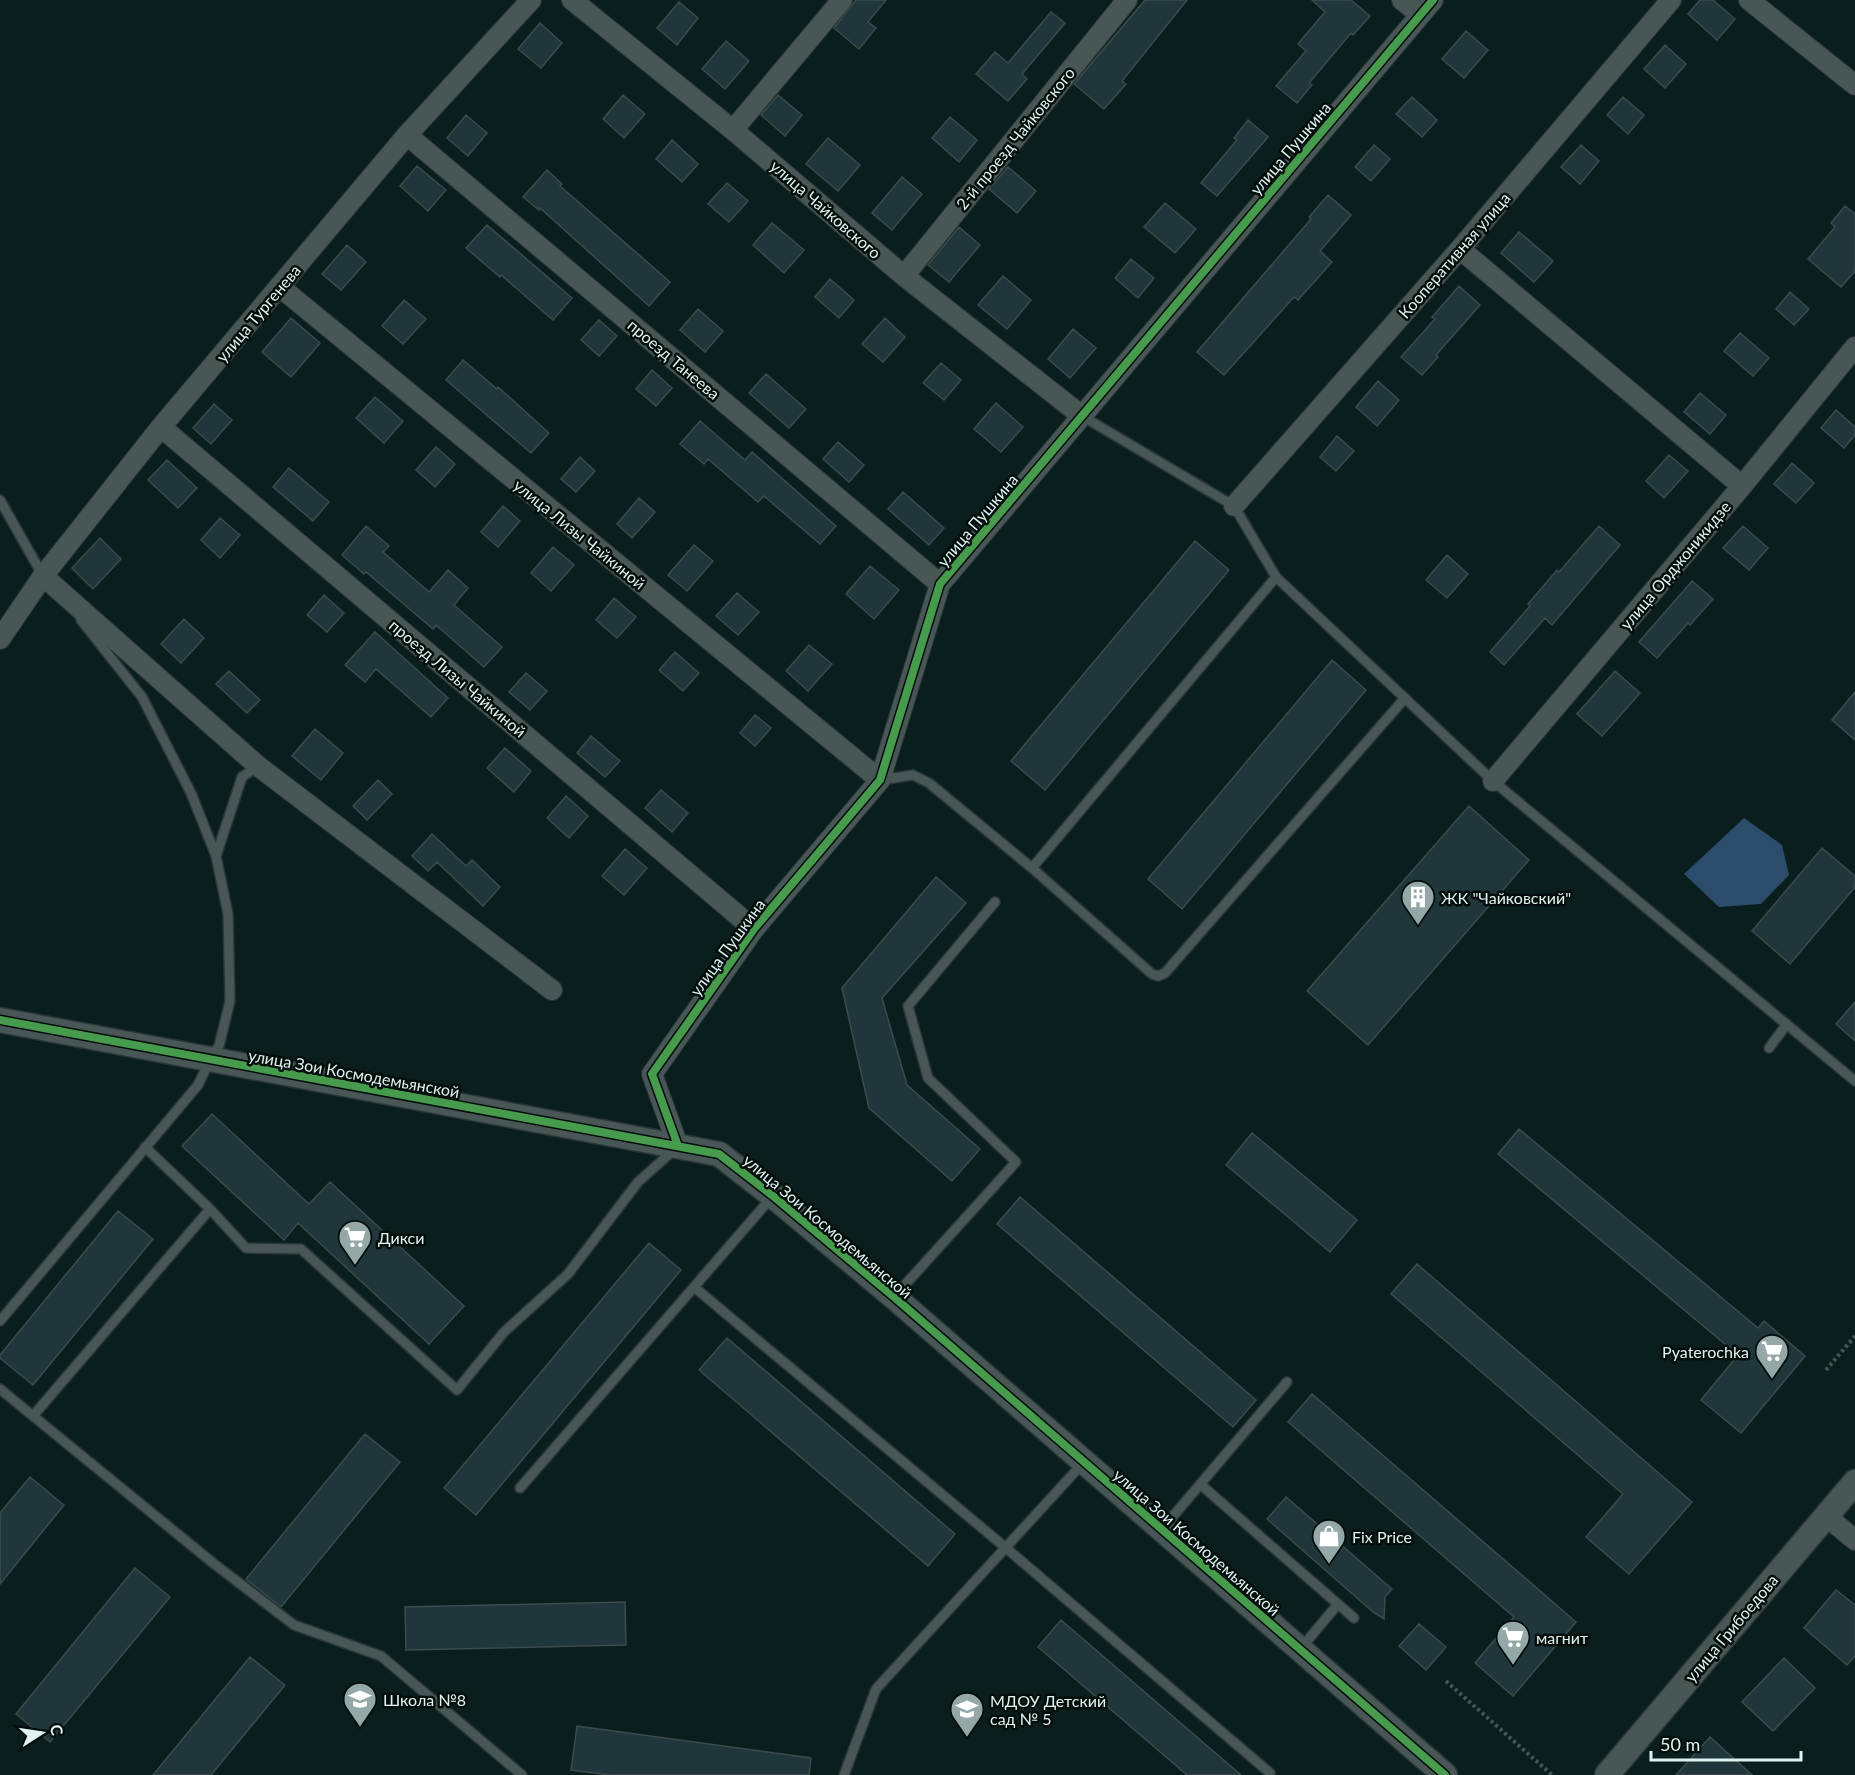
<svg xmlns="http://www.w3.org/2000/svg" width="1855" height="1775" font-family="Lato,sans-serif">
<style>
.water{fill:#2b4d6b}
.building{fill:#20363a;stroke:#3c4b4d;stroke-width:1.5}
.lines{fill:none;stroke-linecap:round;stroke-linejoin:round}
.service-casing{stroke:#2a3636;stroke-width:12}
.minor-casing{stroke:#2a3636;stroke-width:22}
.tertiary-casing{stroke:#2a3636;stroke-width:27}
.path{stroke:#485454;stroke-width:4;stroke-dasharray:3 3;stroke-linecap:butt}
.service{stroke:#485655;stroke-width:9}
.minor{stroke:#485655;stroke-width:20}
.tertiary{stroke:#485655;stroke-width:24}
.cycleway-casing{stroke:#020d0c;stroke-width:11}
.cycleway{stroke:#469c4c;stroke-width:8}
.labels{text-anchor:middle;dominant-baseline:central;stroke-width:5;stroke-linejoin:round;paint-order:stroke}
.street-label{font-size:16px;fill:#dff2f1;stroke:#020d0c}
.poi-label{font-size:16px;fill:#dff2f1;stroke:#020d0c;text-anchor:start}
</style>
<rect width="100%" height="100%" fill="#0a1e1e"/>
<!-- water -->
<path class="water" d="M1744,818l38,27 7,30 -28,29 -42,3 -35,-33z"/>
<!-- building -->
<path class="building" d="M856,0h30l-18,22 8,6 -17,21 -25,-21z
M1145,0h42l-65,81 4,3 -22,25 -30,-25z
M1312,0h39l19,16 -17,19 -2,-2 -42,50 3,2 -15,18 -21,-17 30,-35 -8,-7 27,-32z
M1700,0h13l22,19 -18,21 -29,-26z
M679,2l19,16 -21,27 -20,-17z
M1051,12l14,11 -43,51 5,5 -19,22 -32,-27 19,-22 13,11z
M540,23l22,20 -21,25 -23,-19z
M1466,31l22,19 -24,28 -22,-19z
M726,41l23,20 -24,28 -23,-20z
M1665,45l21,19 -21,24 -21,-19z
M623,95l22,19 -21,24 -21,-19z
M778,95l24,20 -17,21 -24,-21z
M1412,97l25,23 -15,17 -26,-23z
M1623,97l21,18 -16,19 -21,-19z
M466,115l21,18 -19,23 -21,-18z
M950,117l27,23 -18,22 -27,-24z
M1248,120l20,17 -51,59 -16,-13 36,-43 -3,-2z
M828,138l32,27 -22,26 -32,-27z
M672,140l26,24 -16,18 -26,-23z
M1374,145l16,14 -19,22 -16,-14z
M1581,145l18,16 -19,23 -19,-17z
M417,166l29,24 -18,21 -28,-25z
M1008,167l28,24 -19,22 -28,-24z
M547,170l15,14 -2,2 110,96 -21,24 -109,-98 -1,2 -16,-13z
M902,177l20,17 -30,36 -20,-17z
M727,183l21,18 -19,21 -21,-18z
M1328,195l23,20 -31,36 12,11 -34,38 -4,-3 -70,78 -27,-23 114,-133 -2,-2z
M1165,203l31,26 -21,24 -31,-26z
M1845,206l10,8v57l-14,16 -33,-28 27,-32 -4,-4z
M772,223l32,27 -20,23 -31,-28z
M487,225l85,73 -19,22 -52,-45 -1,2 -34,-29z
M959,227l21,18 -31,37 -21,-17z
M1519,232l34,29 -19,21 -33,-29z
M347,245l19,17 -25,28 -19,-16z
M1131,259l23,19 -16,20 -23,-20z
M1003,276l28,24 -24,29 -29,-24z
M830,279l24,21 -15,18 -24,-21z
M1459,286l21,19 -44,50 2,2 -16,18 -21,-18 34,-38 -3,-2z
M1790,292l19,17 -15,16 -18,-16z
M404,300l22,19 -23,25 -21,-18z
M698,309l25,22 -18,21 -25,-22z
M291,318l29,25 -29,34 -29,-25z
M885,318l20,19 -22,25 -21,-18z
M599,320l18,16 -18,20 -18,-16z
M1073,329l23,19 -26,30 -22,-19z
M1740,333l29,25 -16,18 -29,-25z
M463,360l34,29 1,-2 51,46 -18,20 -85,-73z
M941,363l20,17 -17,20 -21,-17z
M652,370l20,18 -16,18 -20,-17z
M766,374l40,35 -17,19 -40,-35z
M1378,381l21,19 -22,26 -21,-19z
M1700,393l26,22 -16,19 -26,-22z
M375,397l28,24 -19,22 -28,-25z
M996,403l27,24 -22,25 -27,-23z
M214,404l18,16 -21,24 -18,-16z
M1836,410l19,17v8l-11,13 -23,-20z
M700,421l45,39 7,-8 84,74 -16,18 -56,-48 -6,6 -50,-43 -4,5 -24,-20z
M1337,436l17,15 -18,20 -16,-14z
M838,442l26,23 -15,17 -26,-23z
M436,447l19,17 -20,23 -19,-17z
M1669,455l19,16 -24,27 -18,-17z
M580,457l15,14 -19,21 -15,-13z
M167,460l30,28 -19,20 -30,-28z
M1792,463l22,20 -18,20 -22,-19z
M289,468l40,34 -16,19 -40,-34z
M903,492l41,36 -15,17 -41,-36z
M639,498l16,14 -23,26 -15,-14z
M503,506l17,15 -22,26 -17,-15z
M220,518l20,17 -20,23 -19,-18z
M366,526l23,20 -6,6 46,40 19,-22 20,18 -14,17 48,42 -18,20 -48,-42 -3,4 -67,-57 -2,2 -22,-19z
M1599,526l21,19 -68,80 -7,-7 -41,47 -14,-13 40,-46 -2,-2 29,-34 2,2z
M1743,526l25,22 -19,22 -26,-22z
M100,538l21,21 -28,30 -21,-21z
M1195,541l34,29 -184,220 -34,-29z
M694,545l19,16 -26,30 -19,-16z
M553,547l21,18 -23,26 -20,-18z
M1447,555l21,19 -21,24 -21,-18z
M870,566l29,24 -25,29 -28,-25z
M1692,581l21,18 -23,26 -2,-2 -31,35 -18,-16z
M737,593l22,19 -21,23 -22,-19z
M324,595l20,18 -17,19 -20,-17z
M614,598l22,19 -19,21 -21,-18z
M184,619l20,19 -23,25 -20,-19z
M375,632l73,66 -17,19 -55,-48 -11,13 -20,-17z
M809,645l23,19 -24,27 -22,-20z
M675,652l24,21 -16,18 -24,-21z
M1332,660l34,30 -184,219 -34,-30z
M229,671l31,29 -13,13 -31,-29z
M1615,671l25,22 -38,43 -25,-22z
M526,673l21,18 -17,19 -21,-18z
M1855,692v48l-23,-20z
M755,715l16,13 -16,18 -15,-13z
M315,729l28,24 -22,27 -29,-24z
M591,736l29,25 -15,16 -28,-24z
M505,748l26,23 -17,21 -27,-24z
M378,780l14,14 -25,26 -14,-14z
M661,790l27,23 -16,19 -27,-24z
M566,796l22,20 -19,22 -22,-20z
M1469,806l60,54 -161,185 -61,-54z
M432,834l34,32 6,-6 28,27 -17,19 -46,-44 -9,9 -16,-15z
M1822,848l33,28v11l-65,77 -38,-33z
M625,849l22,19 -23,27 -22,-19z
M936,877l30,26 -84,95 25,87 73,64 -28,32 -83,-73 -27,-120z
M1855,1002v39l-19,-17z
M212,1114l97,90 21,-22 134,124 -35,38 -131,-121 -14,17 -102,-94z
M1519,1129l239,199 6,-7 41,35 -64,77 -40,-33 37,-45 -240,-201z
M1252,1133l105,87 -27,32 -104,-87z
M1020,1197l236,203 -23,27 -236,-203z
M118,1211l35,28 -120,146 -33,-27v-3z
M649,1243l32,27 -205,245 -32,-27z
M1417,1264l275,238 -63,72 -43,-37 37,-43 -232,-200z
M727,1338l228,196 -27,32 -229,-196z
M1312,1394l264,228 -63,74 -38,-33 39,-46 -226,-195z
M365,1434l35,28 -119,145 -35,-28z
M30,1477l34,28 -64,79v-71z
M1286,1497l106,92 -7,8 -1,22 -11,-7 -106,-93z
M135,1568l35,29 -120,145 -34,-28z
M1836,1590l19,15v51l-8,9 -43,-37z
M625,1602l1,43 -220,5 -1,-43z
M1061,1620l180,155h-54l-149,-128z
M1419,1624l27,23 -20,23 -27,-24z
M250,1657l35,28 -74,90h-58z
M1784,1658l31,30 -42,43 -31,-29z
M577,1726l234,32 -2,17h-199l-39,-5z
M1710,1737l42,38h-76z"/>
<g class="lines">
<!-- service casing -->
<g class="service-casing">
<path id="service" d="M1082,416l152,90 42,71 217,204 362,300
M0,500l43,76
M81,620l61,77 49,96 25,63
M880,780l33,-5 16,8 103,85 120,106 6,2 7,-3 240,-275
M1032,868l244,-291
M1769,1048l18,-24
M145,1147l65,62 36,39 55,1 156,141 47,-58 64,-58 70,-92 37,-33
M694,1287l312,261 264,225
M894,1297l122,-135 -88,-84 -20,-72 87,-104
M0,1321l198,-236 12,-25 9,-14 11,-45 -2,-87 -12,-58 26,-79 16,-11
M0,1389l213,174 81,62 87,31 141,119
M33,1416l177,-207
M1200,1484l154,134
M520,1488l251,-290
M1163,1528l124,-146
M1301,1648l37,-44
M844,1775l32,-86 208,-227"/>
</g>
<!-- minor casing -->
<g class="minor-casing">
<path id="minor" d="M572,0l161,130 171,146 178,140
M1402,0l18,14
M1749,0l106,85
M733,130l109,-130
M407,135l533,449
M1460,249l282,237
M904,276l223,-276
M280,287l600,493
M161,427l593,502
M1234,506l226,-257 211,-249
M43,576l215,190 294,224
M0,639l43,-63 118,-149 246,-292 124,-135
M1493,781l249,-295 113,-139
M678,1146l-26,-72 102,-145 126,-149 60,-196 493,-584
M1826,1516l29,24"/>
</g>
<!-- tertiary casing -->
<g class="tertiary-casing">
<path id="tertiary" d="M0,1020l719,134 54,42 121,101 551,478
M1607,1775l248,-293"/>
</g>
<!-- path -->
<path class="path" d="M1826,1370l29,-34
M1446,1681l106,94"/>
<!-- service -->
<use href="#service" class="service"/>
<!-- minor -->
<use href="#minor" class="minor"/>
<!-- tertiary -->
<use href="#tertiary" class="tertiary"/>
<!-- cycleway casing -->
<g class="cycleway-casing">
<path id="cycleway" d="M0,1020l719,134 54,42 121,101 551,478
M678,1146l-26,-72 102,-145 126,-149 60,-196 493,-584"/>
</g>
<!-- cycleway -->
<use href="#cycleway" class="cycleway"/>
</g>
<!-- icons -->
<defs>
<g id="building-pin" transform="scale(1.725)"><path d="M0 17L-7.5 6A9.5 9.5 0 1 1 7.5 6Z" fill="#94a8a7" stroke="#020d0c"/><path d="M-4-6H4V6H1V3H-1V6H-4ZM-2.5-4.3h1.7v1.8h-1.7ZM.8-4.3h1.7v1.8H.8ZM-2.5-1h1.7V.8h-1.7ZM.8-1h1.7V.8H.8Z" fill="#fff"/></g>
<g id="supermarket-pin" transform="scale(1.725)"><path d="M0 17L-7.5 6A9.5 9.5 0 1 1 7.5 6Z" fill="#94a8a7" stroke="#020d0c"/><path d="M-6-5.5h2.5l.6 2H6L4.5 2H-2.5L-4.4-4H-6ZM-1.5 3.2a1.3 1.3 0 1 0 .1 0ZM3 3.2a1.3 1.3 0 1 0 .1 0Z" fill="#fff"/></g>
<g id="shop-pin" transform="scale(1.725)"><path d="M0 17L-7.5 6A9.5 9.5 0 1 1 7.5 6Z" fill="#94a8a7" stroke="#020d0c"/><path d="M-5-2.5h2.3a2.7 3.5 0 0 1 5.4 0H5L5.5 6h-11ZM-1.5-2.5h3a1.5 2.3 0 0 0-3 0Z" fill="#fff"/></g>
<g id="school-pin" transform="scale(1.725)"><path d="M0 17L-7.5 6A9.5 9.5 0 1 1 7.5 6Z" fill="#94a8a7" stroke="#020d0c"/><path d="M0-5L7-2L0 1L-7-2ZM-4 1L0 2.5L4 1V4Q0 6-4 4Z" fill="#fff"/></g>
</defs>
<g fill-rule="evenodd">
<use href="#building-pin" x="1418" y="897"/>
<use href="#supermarket-pin" x="355" y="1237"/>
<use href="#supermarket-pin" x="1772" y="1351"/>
<use href="#shop-pin" x="1329" y="1536"/>
<use href="#supermarket-pin" x="1513" y="1637"/>
<use href="#school-pin" x="360" y="1699"/>
<use href="#school-pin" x="967" y="1709"/>
</g>
<g class="labels">
<!-- street labels -->
<g class="street-label">
<text transform="translate(1015 138) rotate(-51)">2-й проезд Чайковского</text>
<text transform="translate(1290 148) rotate(-50)">улица Пушкина</text>
<text transform="translate(826 209) rotate(41)">улица Чайковского</text>
<text transform="translate(1454 255) rotate(-49)">Кооперативная улица</text>
<text transform="translate(258 313) rotate(-50)">улица Тургенева</text>
<text transform="translate(674 359) rotate(40)">проезд Танеева</text>
<text transform="translate(977 520) rotate(-50)">улица Пушкина</text>
<text transform="translate(580 534) rotate(39)">улица Лизы Чайкиной</text>
<text transform="translate(1675 565) rotate(-50)">улица Орджоникидзе</text>
<text transform="translate(458 678) rotate(40)">проезд Лизы Чайкиной</text>
<text transform="translate(727 947) rotate(-54)">улица Пушкина</text>
<text transform="translate(354 1073) rotate(10)">улица Зои Космодемьянской</text>
<text transform="translate(828 1226) rotate(40)">улица Зои Космодемьянской</text>
<text transform="translate(1197 1542) rotate(41)">улица Зои Космодемьянской</text>
<text transform="translate(1731 1628) rotate(-50)">улица Грибоедова</text>
</g>
<!-- poi labels -->
<g class="poi-label">
<text x="1441" y="897">ЖК "Чайковский"</text>
<text x="378" y="1237">Дикси</text>
<text x="1749" y="1351" text-anchor="end">Pyaterochka</text>
<text x="1352" y="1536">Fix Price</text>
<text x="1536" y="1637">магнит</text>
<text x="383" y="1699">Школа №8</text>
<text x="990" y="1700">МДОУ Детский<tspan x="990" dy="18">сад № 5</tspan></text>
</g>
</g>
<!-- north arrow -->
<g transform="translate(42 1733) rotate(78)" stroke="#020d0c" stroke-width="4.5" paint-order="stroke">
<path d="M0-4.5L10 22L0 15L-10 22Z" fill="#dff2f1"/>
<text y="-9" font-size="16" font-weight="bold" text-anchor="middle" fill="#dff2f1">С</text>
</g>
<!-- scale -->
<path d="M1651 1751v9h150v-9" fill="none" stroke="#dff2f1" stroke-width="3"/>
<text x="1660" y="1751" font-size="18" fill="#dff2f1" stroke="#020d0c" stroke-width="4.5" paint-order="stroke">50 m</text>
</svg>
